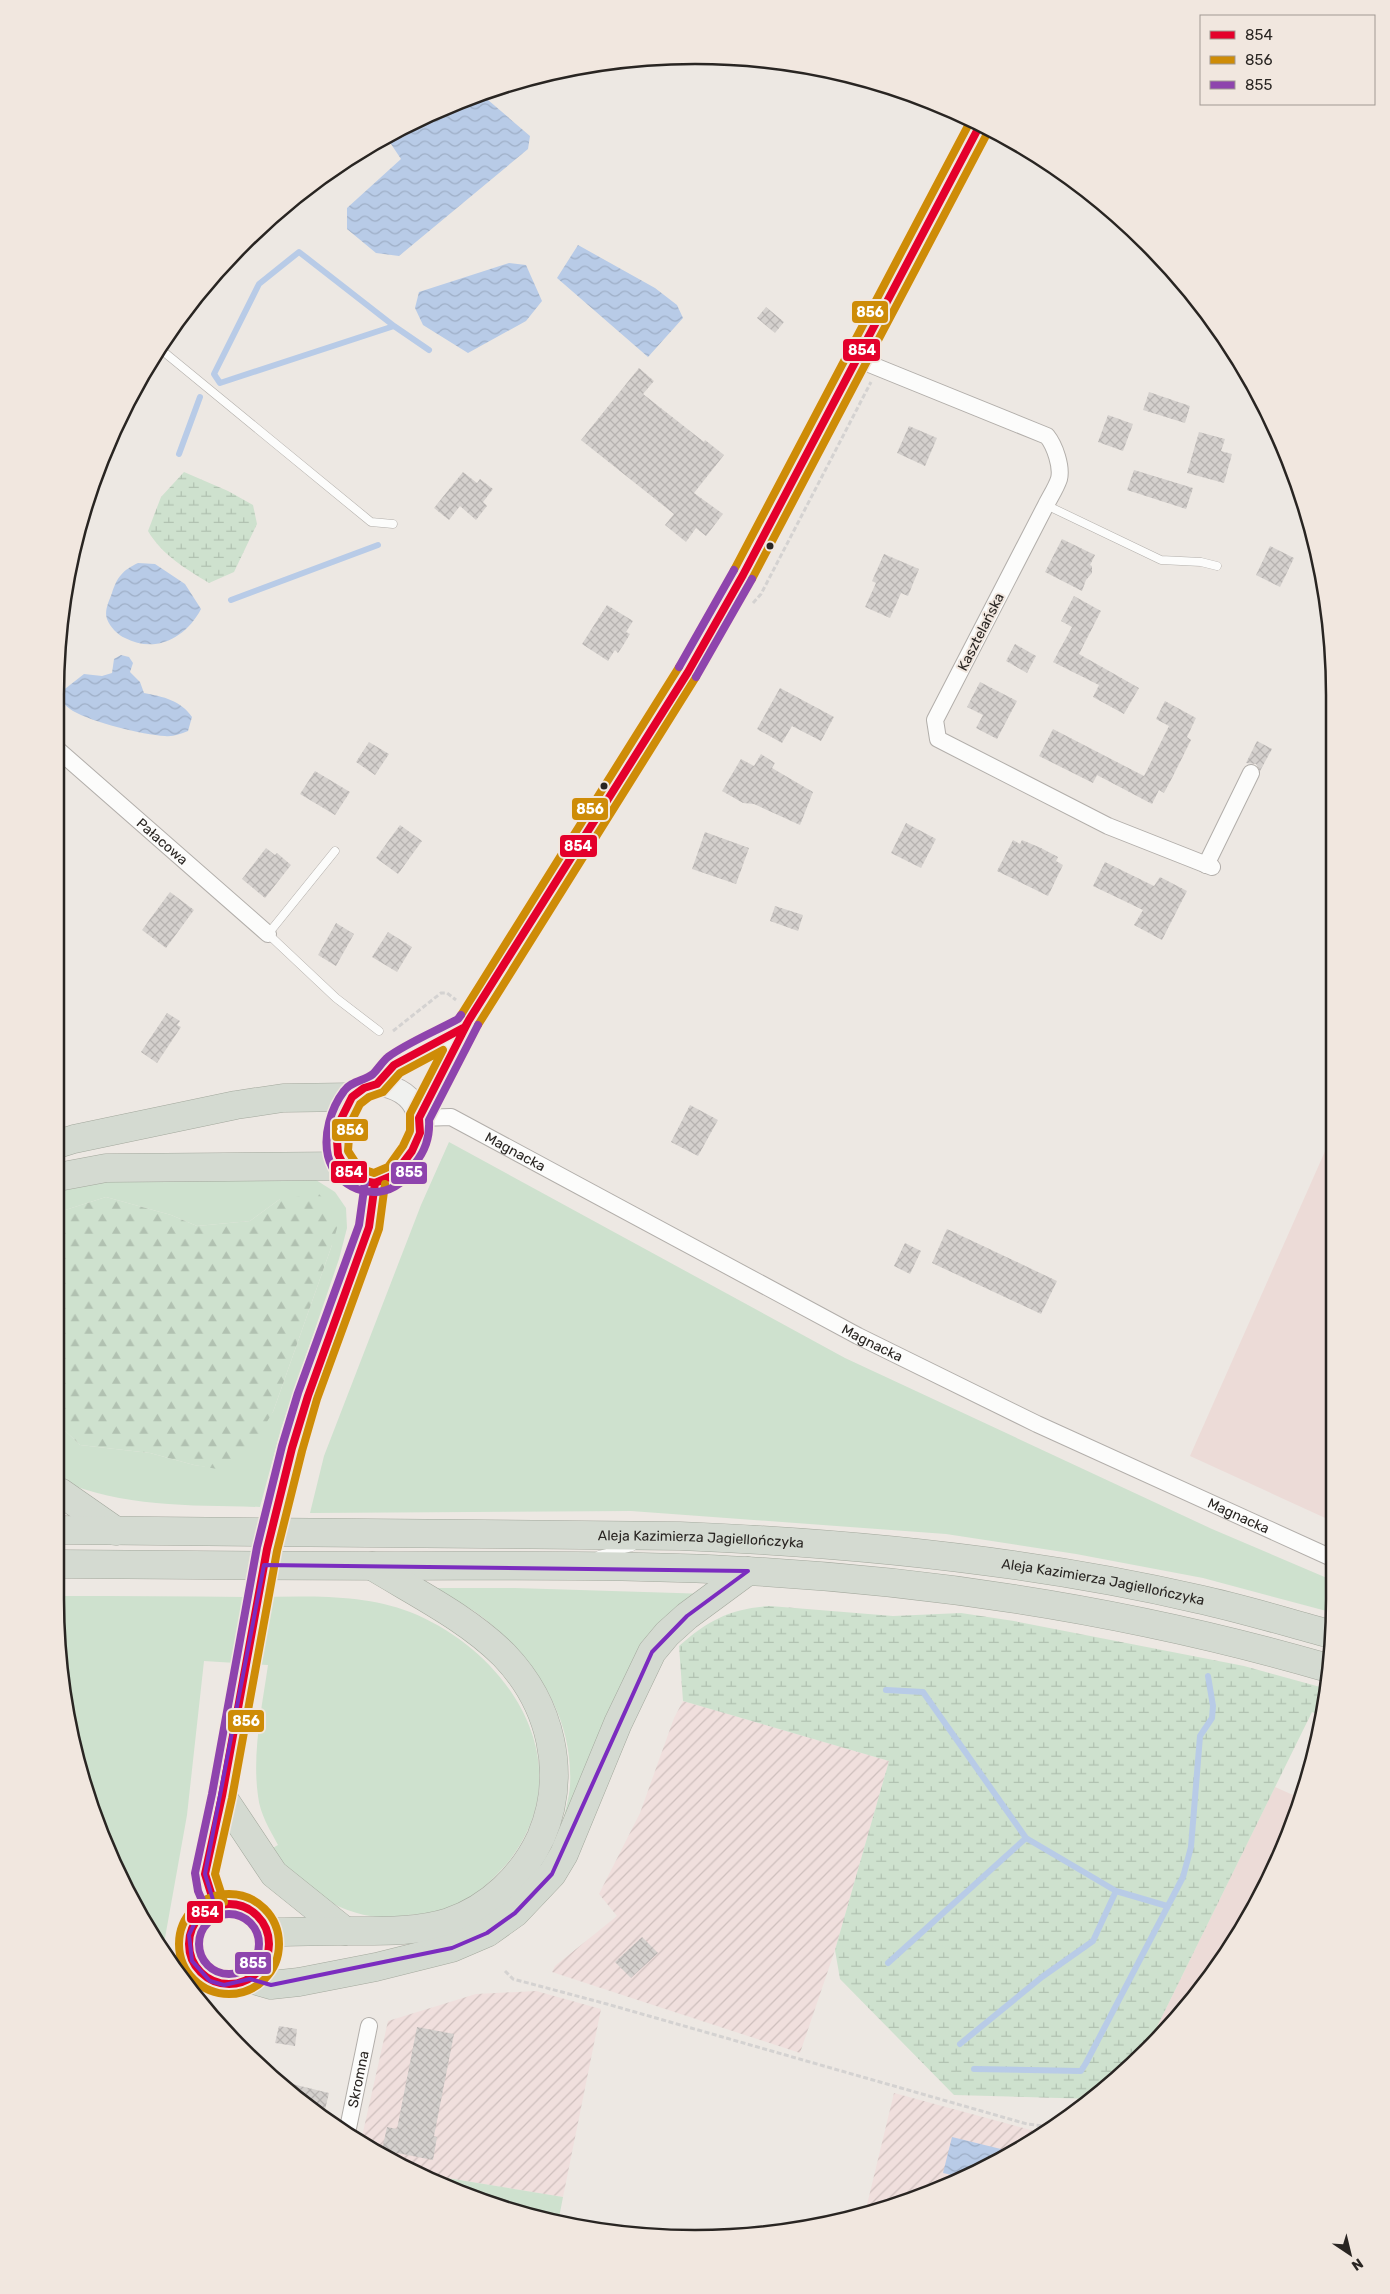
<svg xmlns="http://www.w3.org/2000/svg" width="1390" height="2294" font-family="Rubik,sans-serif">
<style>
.commercial{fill:#ecdbd7}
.industrial{fill:url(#industrial-furrows)}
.grass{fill:#cee1ce}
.forest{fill:url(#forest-firs)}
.wetland{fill:url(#wetland-marsh)}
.water{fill:url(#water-waves)}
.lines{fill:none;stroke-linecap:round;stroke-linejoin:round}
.stream{stroke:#b8cbe7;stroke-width:6}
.building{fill:url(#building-cross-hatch)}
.service-casing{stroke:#b2aeaa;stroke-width:9}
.minor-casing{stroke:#b2aeaa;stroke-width:18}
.secondary-casing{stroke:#b2aeaa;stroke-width:24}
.motorway-casing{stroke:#a3a89d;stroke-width:29}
.path{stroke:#d4d2d1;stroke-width:3;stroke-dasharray:5 2.5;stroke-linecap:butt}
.service{stroke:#fcfcfb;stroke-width:8}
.minor{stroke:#fcfcfb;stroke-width:16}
.secondary{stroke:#f0f1ef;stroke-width:22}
.motorway{stroke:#d4dad1;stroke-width:28}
.secondary-bridge-casing{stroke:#b2aeaa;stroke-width:24;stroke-linecap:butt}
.secondary-bridge{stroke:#f0f1ef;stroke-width:22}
.bus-1-casing{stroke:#f1e7df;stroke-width:11}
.bus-2-casing{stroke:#f1e7df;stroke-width:11}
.bus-3-casing{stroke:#f1e7df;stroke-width:11}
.bus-1{stroke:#e4002b;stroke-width:8}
.bus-2{stroke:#ce8c07;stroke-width:8}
.bus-3{stroke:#8e44ad;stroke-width:8}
.marked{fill:none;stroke:#7b2cbf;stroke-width:4;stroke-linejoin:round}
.bus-dot{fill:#292522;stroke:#f1e7df;stroke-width:2}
.labels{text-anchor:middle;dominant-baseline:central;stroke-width:4;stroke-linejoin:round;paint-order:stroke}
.street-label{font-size:14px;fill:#292522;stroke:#f1e7df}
.rim{fill:none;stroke:#292522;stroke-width:2.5}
.line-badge{stroke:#f1e7df;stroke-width:2}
.badge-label{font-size:14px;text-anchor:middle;font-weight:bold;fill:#fff}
</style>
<defs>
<pattern id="industrial-furrows" width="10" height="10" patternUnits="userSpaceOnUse" patternTransform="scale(1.25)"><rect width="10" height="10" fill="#f0dfdd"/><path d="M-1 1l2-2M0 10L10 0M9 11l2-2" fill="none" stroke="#cebfbd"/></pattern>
<pattern id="forest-firs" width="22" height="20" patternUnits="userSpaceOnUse" patternTransform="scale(1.25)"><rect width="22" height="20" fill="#cee1ce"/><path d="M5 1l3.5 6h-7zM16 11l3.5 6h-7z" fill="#b1c1b1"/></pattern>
<pattern id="wetland-marsh" width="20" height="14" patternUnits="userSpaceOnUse" patternTransform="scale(1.25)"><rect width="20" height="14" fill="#cee1ce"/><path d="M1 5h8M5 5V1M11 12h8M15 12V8" fill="none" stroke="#b1c1b1"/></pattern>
<pattern id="water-waves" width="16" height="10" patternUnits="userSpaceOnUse" patternTransform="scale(1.25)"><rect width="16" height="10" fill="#b8cbe7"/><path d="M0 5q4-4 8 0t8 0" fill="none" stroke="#9eaec6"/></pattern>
<pattern id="building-cross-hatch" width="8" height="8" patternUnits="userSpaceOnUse" patternTransform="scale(1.25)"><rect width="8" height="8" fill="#d4d0cd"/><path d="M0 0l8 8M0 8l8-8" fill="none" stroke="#b6b2b0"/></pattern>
</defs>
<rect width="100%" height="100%" fill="#ede8e3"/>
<!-- commercial -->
<path class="commercial" d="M1334,1131v391l-144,-66z
M1275,1787l27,12 -1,6 -74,150 -71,87 -5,-3z"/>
<!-- industrial -->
<path class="industrial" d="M683,1701l206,60 -54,189 -35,103 -248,-81 3,-6 62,-50 -18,-22 41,-81 34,-95z
M536,1991l65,18 -38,188 -122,-20 -37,-9 -43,-27 27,-120 88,-27z
M894,2093l148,40 -64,40 -78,32 -35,8z"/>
<!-- grass -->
<path class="grass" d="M449,1142l396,216 367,171 122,52v32l-131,-35 -127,-24 -130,-20 -315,-23 -321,2 14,-57 97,-251z
M290,1179l26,1 19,12 11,16 1,20 -8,31 -58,170 -21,78c-68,-2 -137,1 -200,-27l-1,-55 21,20 70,8 44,12 29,4 50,-57 59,-167 -52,-46 -30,22 -53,5 -26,-11 -65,-18 -47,15v-24l25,-7z
M430,1588h85l194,6 -27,15 -119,214c2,-12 6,-25 7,-37 4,-73 -39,-134 -96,-175 -14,-9 -30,-16 -44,-23z
M60,1596c62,0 124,0 185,1 54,0 114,-5 165,15 98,39 174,152 99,249 -15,18 -40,42 -63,49 -12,3 -26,4 -38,5 -9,1 -19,3 -28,2 -46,-3 -81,-33 -109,-68l7,-4c-8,-15 -18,-31 -20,-49 -6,-43 4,-89 10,-131l-64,-4 -17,154 -24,134 -42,-67 -32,-78 -28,-121z
M441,2177l122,20 -5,26 -68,-18 -50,-21z"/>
<!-- forest -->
<path class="forest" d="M319,1194l21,24 -8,27 -59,167 -25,40 -25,18 -29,-5 -44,-12 -70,-8 -21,-20v-213l47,-15 65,18 26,11 53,-5 30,-22z"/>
<!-- wetland -->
<path class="wetland" d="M184,472l44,19 25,14 4,19 -23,48 -25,11c-23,-14 -47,-28 -61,-52l13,-34z
M770,1606l123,10 68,-3 53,8 230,45 80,22 -5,26 -7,-2 -161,327 -19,26 -38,34 -140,-4 -114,-116 -5,-29 54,-189 -206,-60 -4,-55c29,-26 53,-38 91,-40z"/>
<!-- water -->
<path class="water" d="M481,94l49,42 -2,13 -129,107 -23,-3 -29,-24v-21l54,-49 -14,-21 63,-34z
M578,245l77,43 22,17 6,13 -35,39 -91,-79z
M509,263l17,2 16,36 -16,20 -58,32 -45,-28 -8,-17 4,-16z
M138,563l17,1 30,20 16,25c-15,29 -46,45 -76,29 -7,-3 -15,-11 -18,-19 -3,-8 2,-18 5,-26 5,-16 11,-23 26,-30z
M121,655l8,2 4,6 -3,9 10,10 4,11c20,4 36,7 48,24l-4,14c-8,3 -15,6 -23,5 -22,-1 -73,-14 -92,-25 -4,-2 -8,-7 -12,-10v-9l23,-18 18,2 10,-3 2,-14z
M952,2137l61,15 -35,21 -13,5 -22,-5z"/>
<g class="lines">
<!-- stream -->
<path class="stream" d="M394,326l-174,57 -6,-9 45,-90 40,-32 95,74 35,24
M179,454l21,-57
M231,600l147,-55
M57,782l4,-6
M886,1690l37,2 103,146 90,53 51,15
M888,1963l138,-125
M960,2044l82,-67 51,-36 23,-50
M974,2069l107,2 5,-8 97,-186 8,-30 9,-111 12,-18 1,-12 -5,-30"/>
</g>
<!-- building -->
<path class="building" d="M766,307l18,15 -9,11 -18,-15z
M639,368l15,13 -11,13 61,48 1,-2 19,15 -30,38 29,21 -17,22 -10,-8 -10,14 -21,-17 9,-11 -93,-74z
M1149,392l41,14 -5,17 -42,-13z
M1108,415l25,9 -10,27 -25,-9z
M909,426l28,12 -12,28 -28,-13z
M1199,432l26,7 -4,12 11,3 -8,29 -37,-10z
M1134,470l59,18 -7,21 -59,-19z
M463,472l14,11 3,-4 13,10 -10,13 4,4 -11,14 -16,-14 -11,14 -15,-12z
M1062,539l33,16 -5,10 2,1v7l-6,7 -4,11 -37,-19z
M1270,546l24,12 -14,29 -24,-12z
M884,554l35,15 -11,27 -7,-3 -11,25 -25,-11 11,-24 -4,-2z
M1074,596l27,15 -22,43 60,34 -15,26 -31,-17 6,-12 -46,-23 19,-35 -11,-6z
M607,605l26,16 -7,11 4,2 -6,10 -6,9 -3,-3 -7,11 -26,-17z
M1015,644l21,12 -9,17 -21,-12z
M980,682l37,19 -20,38 -21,-11 7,-13 -16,-8z
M780,688l54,29 -13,24 -29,-15 -10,17 -25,-14z
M1165,701l31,17 -9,19 4,3 -18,36 -9,17 -5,-3 -7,14 -55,-29 -4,8 -54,-27 14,-27 91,47 25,-50 -13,-7z
M1257,741l15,8 -12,22 -4,-7 -10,-1z
M369,742l20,12 -14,21 -19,-13z
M761,754l14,9 -3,5 41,24 -13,33 -46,-21 -11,-1 -21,-12 19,-32 13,7z
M315,771l35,21 -15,23 -35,-21z
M906,823l30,16 -15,29 -30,-15z
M400,825l22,16 -24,33 -22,-16z
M705,832l44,16 -13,36 -44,-15z
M1013,840l7,4 2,-4 19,8 17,9 -2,4 7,4 -15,31 -51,-25z
M266,848l9,7 2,-2 14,12 -26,33 -23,-19z
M1105,862l49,24 6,-9 27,14 -25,49 -28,-15 9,-15 -50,-24z
M170,892l24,18 -28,38 -24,-18z
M775,906l28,9 -5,16 -28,-10z
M336,923l18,11 -18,32 -18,-11z
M388,932l24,15 -15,25 -25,-15z
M167,1013l13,8 -3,4 4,2 -24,36 -16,-11z
M690,1105l28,15 -20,36 -27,-14z
M947,1229l110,52 -16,33 -109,-51z
M905,1243l16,8 -11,23 -16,-8z
M642,1937l16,16 -27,25 -16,-16z
M279,2026l18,3 -2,17 -20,-3z
M417,2027l37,7 -20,102 3,1 -4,23 -51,-10 5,-23 10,2z
M280,2081l49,12 -6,25 -17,-11z"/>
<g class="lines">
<!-- service casing -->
<g class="service-casing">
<path id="service" d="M159,348l212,174 22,2
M1046,505l115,55 40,2 16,4
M335,851l-67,83 68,64 43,33
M599,1555l33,-8"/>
</g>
<!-- minor casing -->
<g class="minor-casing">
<g id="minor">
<path d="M857,359l190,77c8,10 15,31 12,43 -3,9 -9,18 -13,26l-111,215 3,19 170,87 104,41"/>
<path id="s1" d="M57,749l211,185"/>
<path d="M1206,865l45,-92"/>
<path id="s2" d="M419,1118l32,-1 407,219 179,88 297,135"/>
<path id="s3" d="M347,2133l22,-107"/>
</g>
</g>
<!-- secondary casing -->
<g class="secondary-casing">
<path id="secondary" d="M377,1084c93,14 9,143 -32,83 -13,-19 -8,-56 8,-71 7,-7 15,-9 24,-12z
M377,1084l17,-19 71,-38
M419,1118l55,-107 214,-339 34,-58 258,-489
M292,1448l16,-52 61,-169 6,-44
M189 1944a40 40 0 1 1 80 0a40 40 0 1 1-80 0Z
M215,1906l-7,-18 -3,-14 17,-78 26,-145"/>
</g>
<!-- motorway casing -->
<g class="motorway-casing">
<g id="motorway">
<path d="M58,1144l16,-5 162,-34 47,-7 69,-1"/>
<path d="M58,1177l48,-9 238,-2"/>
<path d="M60,1492l56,39"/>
<path id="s4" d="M60,1530l620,6c174,7 349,24 518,63 46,10 91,24 136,36"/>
<path d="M60,1564c111,1 223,2 334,2 117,0 236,-2 353,5 197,11 392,42 581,97"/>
<path d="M222,1796l52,78 71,57"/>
<path d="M268,1932c27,0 53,-1 80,-1 33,0 69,1 101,-9 41,-14 74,-46 92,-85 27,-63 10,-133 -37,-182 -37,-37 -88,-62 -132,-89"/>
<path d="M250,1979l21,6 28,-3 77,-15 76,-19 35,-15 28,-20 37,-39 12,-20 54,-131 34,-71 15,-18 20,-18 61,-45"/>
</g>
</g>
<!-- path -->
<path class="path" d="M753,603l8,-9 110,-212
M393,1031l48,-38h6l9,7
M505,1971l8,8 94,25 420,120 25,3"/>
<!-- service -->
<use href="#service" class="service"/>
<!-- minor -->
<use href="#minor" class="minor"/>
<!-- secondary -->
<use href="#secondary" class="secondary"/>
<!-- motorway -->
<use href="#motorway" class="motorway"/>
<!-- secondary-bridge casing -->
<g class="secondary-bridge-casing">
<path id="secondary-bridge" d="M248,1651l19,-102 25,-101"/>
</g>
<!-- secondary-bridge -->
<use href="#secondary-bridge" class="secondary-bridge"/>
<!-- bus-1 casing -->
<g class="bus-1-casing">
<path id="bus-1" d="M743,575l237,-450
M743,575l237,-450
M688,672l55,-97
M688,672l55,-97
M469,1020l-50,98 1,15 -8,18 -18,24 -19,8 -12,-2 -10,-5 -9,-10 -6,-12 -1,-14 3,-19 12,-24 12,-9 13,-4 17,-19 71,-38z
M469,1020l219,-348
M469,1020l219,-348
M189 1944a40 40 0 1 1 80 0a40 40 0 1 1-80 0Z
M215,1906l-10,-32 17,-78 45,-247 25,-101 16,-52 61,-169 6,-44"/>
</g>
<!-- bus-2 casing -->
<g class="bus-2-casing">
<path id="bus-2" d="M734,570l237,-450
M752,579l237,-449
M461,1015l218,-348
M478,1025l218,-348
M443,1050l-33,64v17l-7,15 -15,21 -14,6 -15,-5 -11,-17 2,-27 10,-20 9,-7 14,-5 17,-19z
M179 1944a50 50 0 1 1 100 0a50 50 0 1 1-100 0Z
M224,1902l-9,-28 17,-76 45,-247 25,-100 15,-52 62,-170 6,-45"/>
</g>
<!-- bus-3 casing -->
<g class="bus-3-casing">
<path id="bus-3" d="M679,667l55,-97
M696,677l56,-98
M461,1015l-3,4c-20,11 -53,25 -70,38 -6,5 -10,12 -15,17 -9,7 -22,7 -29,17 -13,17 -21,44 -16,65 8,32 46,47 72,27 5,-4 10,-12 14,-18 11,-14 16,-27 15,-45l49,-95
M206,1910l-8,-19 -3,-18 17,-79 45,-247 25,-101 16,-53 61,-168 6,-43
M199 1944a30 30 0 1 1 60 0a30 30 0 1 1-60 0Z"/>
</g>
<!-- bus-1 -->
<use href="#bus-1" class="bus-1"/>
<!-- bus-2 -->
<use href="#bus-2" class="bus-2"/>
<!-- bus-3 -->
<use href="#bus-3" class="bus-3"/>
</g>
<!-- marked area -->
<path class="marked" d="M264,1565l484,6 -61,45 -35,36 -100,222 -37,39 -28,20 -35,15 -181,37 -21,-6 -26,6 -14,-4 -18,-20 -3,-26 6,-13 20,-16 -10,-32z"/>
<!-- markers -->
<g class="bus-dot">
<circle cx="770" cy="546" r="4.5"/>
<circle cx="604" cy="786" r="4.5"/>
</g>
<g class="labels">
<!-- street labels -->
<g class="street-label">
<text transform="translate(981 632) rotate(-63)">Kasztelańska</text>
<text stroke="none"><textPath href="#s1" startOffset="140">Pałacowa</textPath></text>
<text stroke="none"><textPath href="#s2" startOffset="105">Magnacka</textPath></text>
<text stroke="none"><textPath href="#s2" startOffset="510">Magnacka</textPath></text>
<text stroke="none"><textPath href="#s2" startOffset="915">Magnacka</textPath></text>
<text stroke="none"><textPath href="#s4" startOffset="641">Aleja Kazimierza Jagiellończyka</textPath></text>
<text stroke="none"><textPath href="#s4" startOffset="1046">Aleja Kazimierza Jagiellończyka</textPath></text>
<text stroke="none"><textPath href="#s3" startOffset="55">Skromna</textPath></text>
</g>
</g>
<!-- crop -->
<path d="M0 0H1390V2294H0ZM695 64H695A631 631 0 0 1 1326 695V1599A631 631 0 0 1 695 2230H695A631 631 0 0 1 64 1599V695A631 631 0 0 1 695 64Z" fill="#f1e7df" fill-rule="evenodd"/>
<path class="rim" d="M695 64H695A631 631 0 0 1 1326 695V1599A631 631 0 0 1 695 2230H695A631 631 0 0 1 64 1599V695A631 631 0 0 1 695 64Z"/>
<g class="line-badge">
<rect x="851" y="300" width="38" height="24" rx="5" fill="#ce8c07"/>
<rect x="842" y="338" width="39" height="24" rx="5" fill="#e4002b"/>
<rect x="571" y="797" width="38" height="24" rx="5" fill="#ce8c07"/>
<rect x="559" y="834" width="39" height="24" rx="5" fill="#e4002b"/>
<rect x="331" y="1118" width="38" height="24" rx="5" fill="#ce8c07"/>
<rect x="330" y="1160" width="38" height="24" rx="5" fill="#e4002b"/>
<rect x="390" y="1161" width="38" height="24" rx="5" fill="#8e44ad"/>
<rect x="227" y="1709" width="38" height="24" rx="5" fill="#ce8c07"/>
<rect x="186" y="1900" width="38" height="24" rx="5" fill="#e4002b"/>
<rect x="234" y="1951" width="38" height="24" rx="5" fill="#8e44ad"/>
</g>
<g class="badge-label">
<text x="870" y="317">856</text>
<text x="862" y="355">854</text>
<text x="590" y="814">856</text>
<text x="578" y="851">854</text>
<text x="350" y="1135">856</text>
<text x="349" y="1177">854</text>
<text x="409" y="1177">855</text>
<text x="246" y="1726">856</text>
<text x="205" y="1917">854</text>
<text x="253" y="1968">855</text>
</g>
<!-- legend -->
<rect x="1200" y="15" width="175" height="90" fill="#f1e7df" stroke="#a19993"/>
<rect x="1210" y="31" width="25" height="8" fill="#e4002b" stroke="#a19993"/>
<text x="1245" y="40" font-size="15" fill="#292522">854</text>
<rect x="1210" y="56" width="25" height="8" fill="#ce8c07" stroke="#a19993"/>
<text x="1245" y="65" font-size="15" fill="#292522">856</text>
<rect x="1210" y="81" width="25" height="8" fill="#8e44ad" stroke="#a19993"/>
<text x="1245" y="90" font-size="15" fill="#292522">855</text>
<!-- north arrow -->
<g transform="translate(1350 2254) rotate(145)" stroke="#f1e7df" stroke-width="4" paint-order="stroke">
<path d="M0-4L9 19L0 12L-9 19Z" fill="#292522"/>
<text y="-8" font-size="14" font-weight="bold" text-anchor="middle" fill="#292522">N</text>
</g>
</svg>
